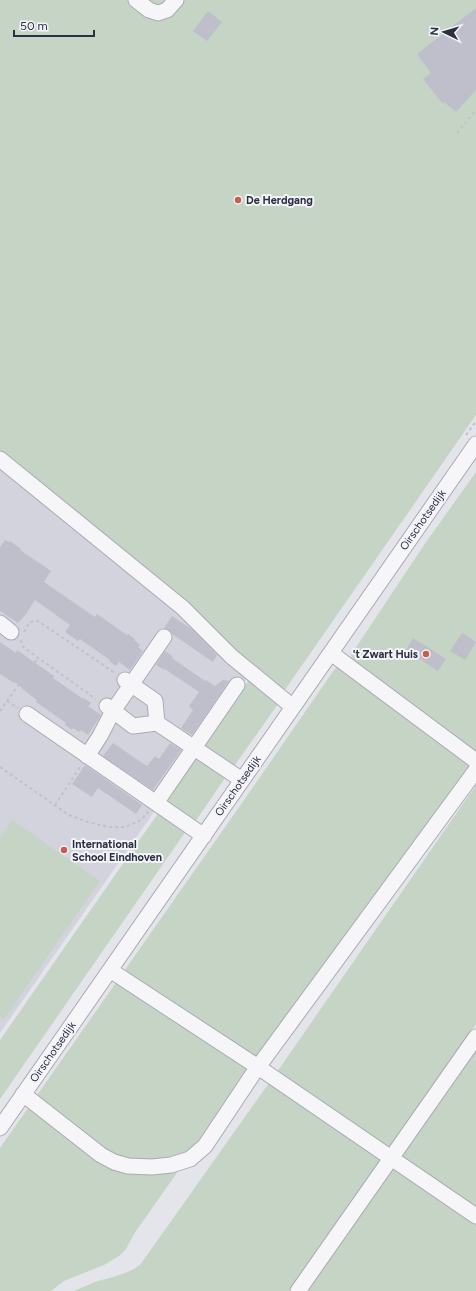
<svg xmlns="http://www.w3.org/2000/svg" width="476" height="1291" font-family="Figtree,sans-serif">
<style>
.built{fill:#d2d3dd}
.green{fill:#c5d4c5}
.building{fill:#bebfca}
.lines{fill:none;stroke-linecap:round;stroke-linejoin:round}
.minor-casing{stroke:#a9aab5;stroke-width:17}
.path{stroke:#c1c2c9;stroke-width:2;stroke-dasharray:3 3;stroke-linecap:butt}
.minor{stroke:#f6f6f9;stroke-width:15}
.poi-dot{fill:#c85e51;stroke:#f3f4f8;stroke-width:1.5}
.labels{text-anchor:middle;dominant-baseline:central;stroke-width:4;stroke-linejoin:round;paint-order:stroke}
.poi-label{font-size:11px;font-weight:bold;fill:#2c2e42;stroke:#f3f4f8;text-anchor:start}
.street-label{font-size:11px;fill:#2c2e42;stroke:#f3f4f8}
</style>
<rect width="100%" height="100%" fill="#e4e4eb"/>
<!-- built -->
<path class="built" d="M0,455l254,213 -254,365z"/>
<!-- green -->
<path class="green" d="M0,0h476v415l-194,279 -282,-241z
M476,472v283l-123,-93 -2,-7 73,-110z
M337,667l133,99 -221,304 -115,164 -8,15 -7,7 -15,9 -40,16 -13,10h-51v-143l249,-355 85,-123z
M249,680l29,24 -46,65 -28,-24z
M196,757l31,18 -32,47 -30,-21z
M476,785v239l-88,125 -111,-77z
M159,812l27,19 -186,268v-59z
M12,820l88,61 -96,138 -4,-3v-178z
M476,1049v160l-75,-51 1,-4z
M269,1083l111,76 -2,5 -89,127h-215c7,-3 14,-6 21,-9 16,-5 31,-7 45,-17z
M393,1168l83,56v67h-170z"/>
<!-- building -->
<path class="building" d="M476,8v82l-20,22 -12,-10 -1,2 -20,-25 8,-6 -14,-19z
M208,11l14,11 -15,19 -14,-10z
M5,540l4,2 1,-1 11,8 -1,1 31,21 -7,11 51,35 2,-3 30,21 1,-1 7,5 -1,1 6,5 -2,2 5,4 -13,19 -11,-8 -3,4 -7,-5 1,-1 -30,-21 -2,2 -13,-9 5,-7 -35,-25 -9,14 -8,9 -18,-12v-64z
M172,616l21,14 24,25 -4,7 -41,-28 -3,-4 -5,-2z
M462,633l14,9 -11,18 -15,-9z
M413,638l33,21 -8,12 -32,-21z
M0,642l16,11 1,-3 37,26 -1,2 30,21 1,-1 7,5 -3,3 13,9 -13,20 -7,-5 -2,2 -6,-4 -1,2 -7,-5 1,-2 -30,-21 1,-2 -12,-9 -10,-9 -1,1 -14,-9z
M165,651l8,6 -1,1 33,23 1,-1 9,6 8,-6 6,1 -37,54 -13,-8 2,1 12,-18 -4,-4 10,-14 -34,-23 -1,1 -8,-5z
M113,743l34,23 8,-10 4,3 11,-16 11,7 -28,40 -50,-34z
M85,765l57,40 -6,9 -38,-26 -6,9 -20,-13z"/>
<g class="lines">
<!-- minor casing -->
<g class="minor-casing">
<path id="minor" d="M136,0l13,10 9,3 9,-3 9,-10
M0,459l183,149 49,49 61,50
M0,623l11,9
M331,653l145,108
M125,680l30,21 2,22
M107,706l26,20 24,-3 85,57
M27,714l177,122
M87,756l13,-20 13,-25 51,-74
M156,803l81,-118
M110,970l148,97 218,149
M23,1094l78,61 13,7 14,4 24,1 19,-2 19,-6 15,-13 50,-75 221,-301
M0,1128l476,-684
M298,1291l178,-254"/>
</g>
<!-- path -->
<path class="path" d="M457,133l19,-23
M466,435l10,-14
M24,632l6,-10 8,-1 77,52
M21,640l2,7 73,52
M7,701l11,7
M0,711l38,-53
M0,767l69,48 19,7 20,5h17l16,-7 8,-9
M55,805l25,-38"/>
<!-- minor -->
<use href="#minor" class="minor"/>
</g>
<!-- markers -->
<g class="poi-dot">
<circle cx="238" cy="200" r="4"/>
<circle cx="426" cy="654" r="4"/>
<circle cx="64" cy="850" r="4"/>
</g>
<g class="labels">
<!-- poi labels -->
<g class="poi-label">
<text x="246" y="200">De Herdgang</text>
<text x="418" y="654" text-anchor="end">'t Zwart Huis</text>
<text x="72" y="844">International<tspan x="72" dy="13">School Eindhoven</tspan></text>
</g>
<!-- street labels -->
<g class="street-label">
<text transform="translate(423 520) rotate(-55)">Oirschotsedijk</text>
<text transform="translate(238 786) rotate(-55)">Oirschotsedijk</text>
<text transform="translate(53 1052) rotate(-55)">Oirschotsedijk</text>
</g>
</g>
<!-- north arrow -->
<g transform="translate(444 32) rotate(275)" stroke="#f3f4f8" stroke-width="3" paint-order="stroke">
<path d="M0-3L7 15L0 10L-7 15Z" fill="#2c2e42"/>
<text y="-6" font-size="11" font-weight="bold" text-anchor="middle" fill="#2c2e42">N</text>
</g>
<!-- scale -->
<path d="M14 30v6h80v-6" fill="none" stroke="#2c2e42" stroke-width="2"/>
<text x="20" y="30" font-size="12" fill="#2c2e42" stroke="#f3f4f8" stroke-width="3" paint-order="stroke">50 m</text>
</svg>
